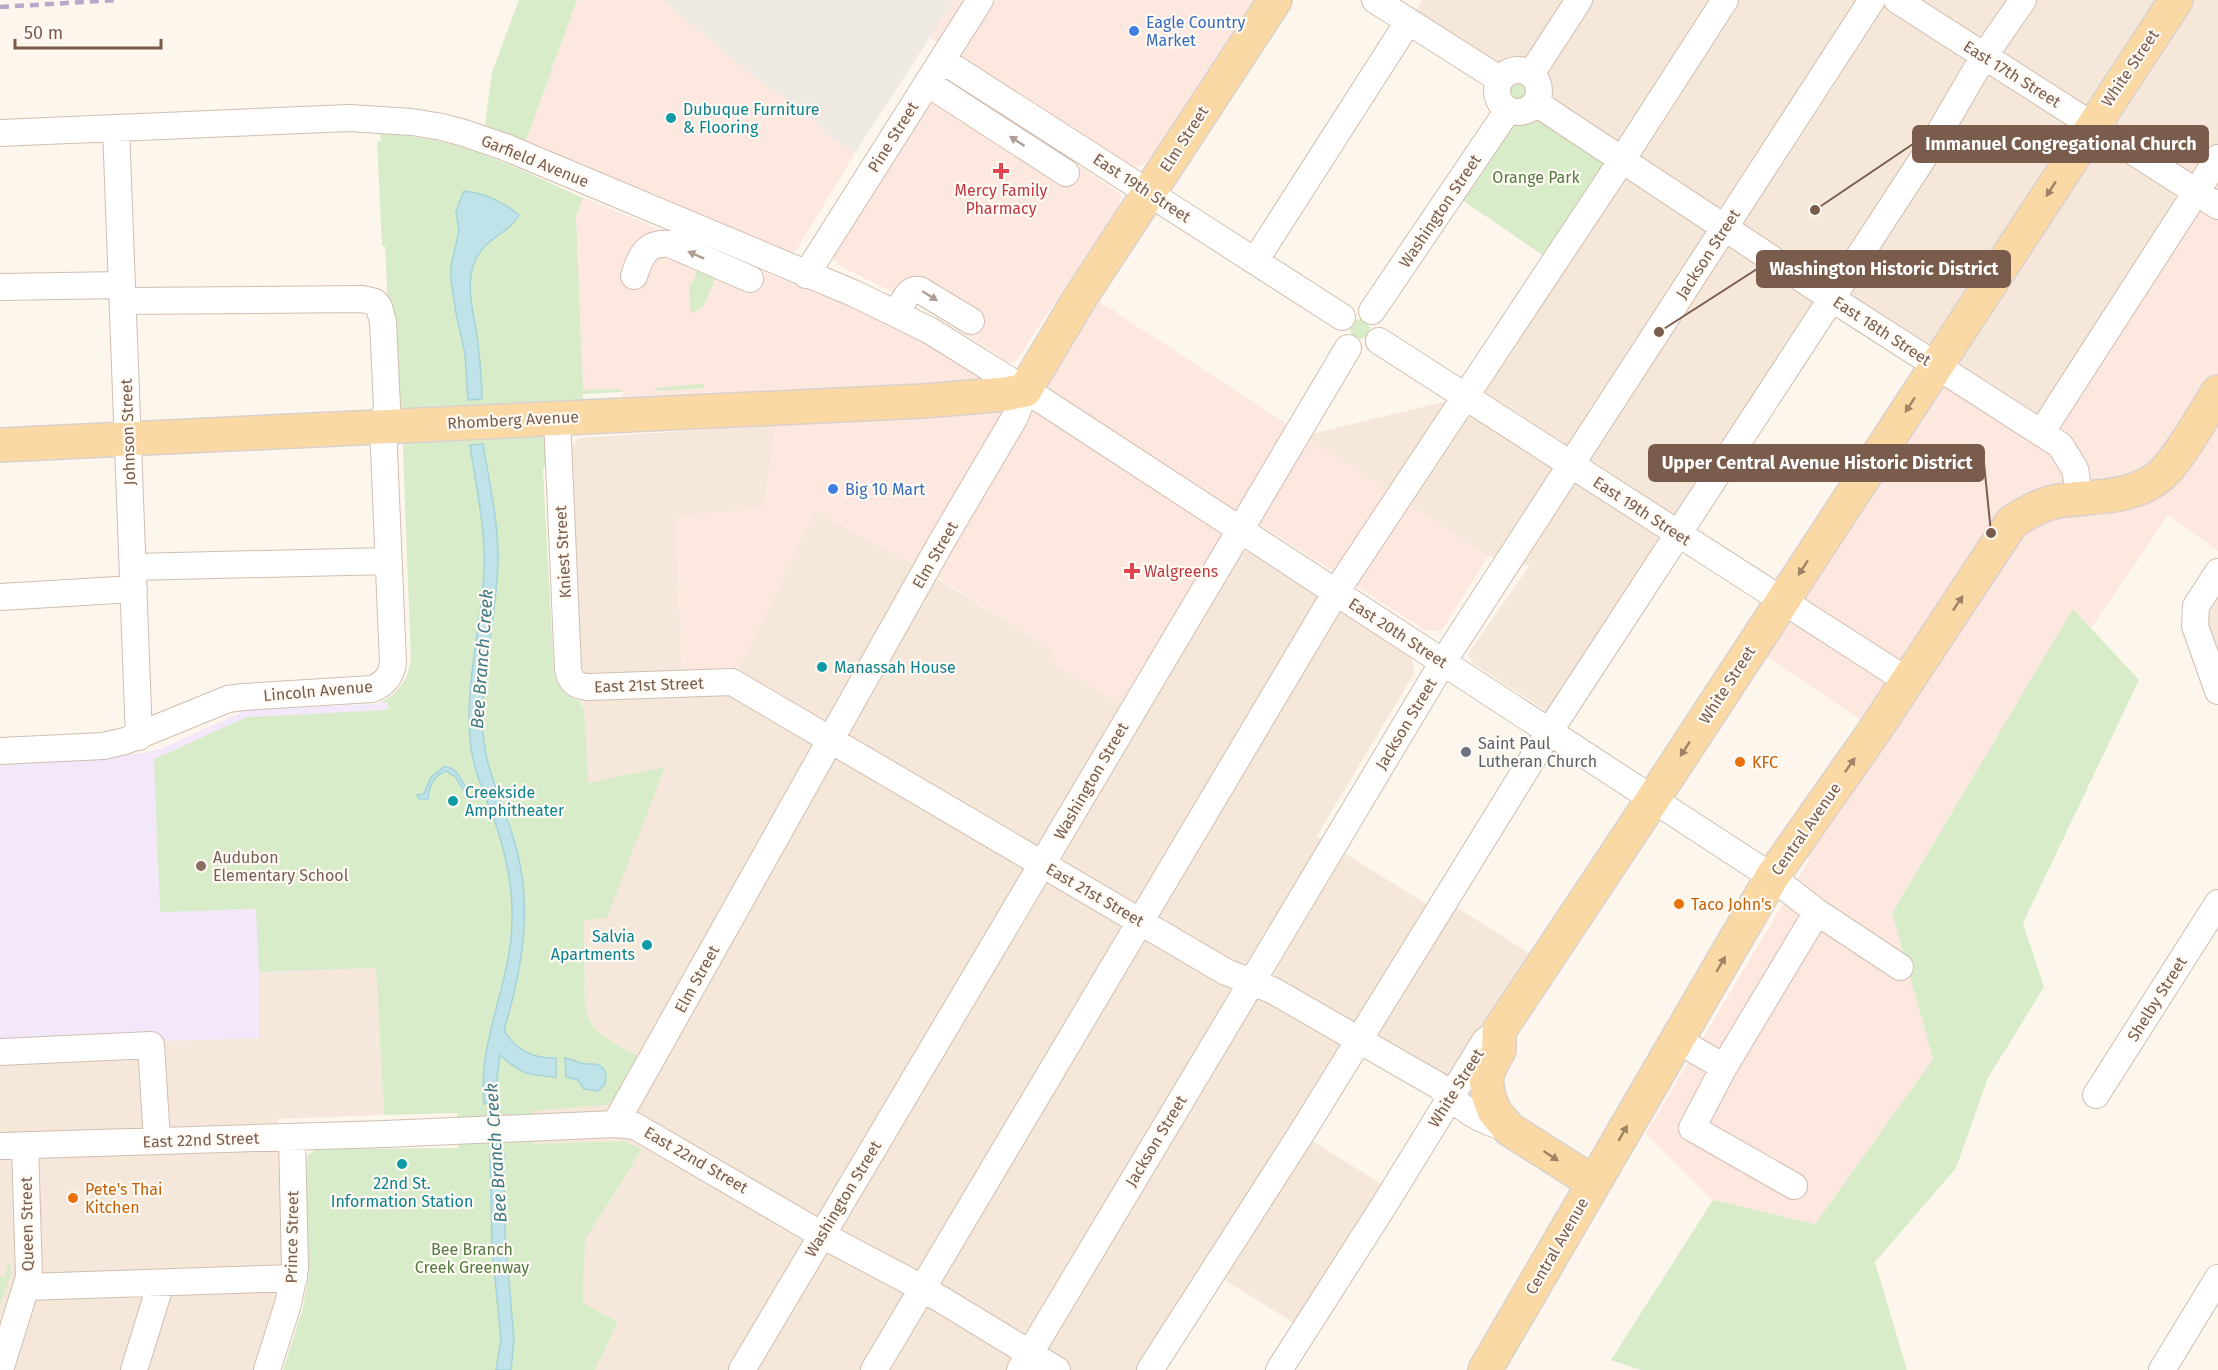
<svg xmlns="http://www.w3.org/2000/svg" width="2218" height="1370" font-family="'Fira Sans',sans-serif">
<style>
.residential{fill:#f5e8da}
.commercial{fill:#fde8e0}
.industrial{fill:#efe9e4}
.education{fill:#f3e8fa}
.green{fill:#d8ecc9}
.water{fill:#bfe3e8;stroke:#a5d3da;stroke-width:1.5}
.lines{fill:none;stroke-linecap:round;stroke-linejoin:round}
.stream{stroke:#a5d3da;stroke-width:6}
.minor-casing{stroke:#d1beb0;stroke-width:28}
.major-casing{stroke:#dad1cd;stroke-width:36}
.minor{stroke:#fff;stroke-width:26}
.major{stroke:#fbd9a5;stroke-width:33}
.rail{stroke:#b9a8c9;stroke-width:4.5;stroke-dasharray:9 6;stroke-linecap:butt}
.oneway{fill:#af9d94}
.oneway2{fill:#a18267}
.shop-dot{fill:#3f7fe0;stroke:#fffaf3;stroke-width:2}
.culture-dot{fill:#0f9aa8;stroke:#fffaf3;stroke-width:2}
.health-dot{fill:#e0444e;stroke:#fffaf3;stroke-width:2}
.worship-dot{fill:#6b7280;stroke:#fffaf3;stroke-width:2}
.food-dot{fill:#e8710a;stroke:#fffaf3;stroke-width:2}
.education-dot{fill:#8d6e63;stroke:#fffaf3;stroke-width:2}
.labels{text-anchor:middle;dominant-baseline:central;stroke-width:4.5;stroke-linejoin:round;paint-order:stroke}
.shop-label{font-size:16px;fill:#366cbe;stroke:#fffaf3;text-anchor:start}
.street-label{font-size:16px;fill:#7a5c4d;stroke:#fffaf3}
.culture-label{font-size:16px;fill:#0d838f;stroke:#fffaf3;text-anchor:start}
.park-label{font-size:16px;fill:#537a41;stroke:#fffaf3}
.health-label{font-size:16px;fill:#be3a42;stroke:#fffaf3}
.worship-label{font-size:16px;fill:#5b616d;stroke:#fffaf3;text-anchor:start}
.food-label{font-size:16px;fill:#c56008;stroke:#fffaf3;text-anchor:start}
.education-label{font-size:16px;fill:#785e54;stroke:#fffaf3;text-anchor:start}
.water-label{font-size:18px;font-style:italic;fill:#437c86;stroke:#fffaf3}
.leader{fill:none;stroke:#7a5c4d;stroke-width:2}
.callout-dot{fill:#7a5c4d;stroke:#fffaf3;stroke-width:2}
.callout{fill:#7a5c4d;stroke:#7a5c4d;stroke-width:2}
.callout-label{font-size:18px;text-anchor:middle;font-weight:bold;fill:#fff}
</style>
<rect width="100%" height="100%" fill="#fdf6ec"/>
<!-- residential -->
<path class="residential" d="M1422,0h796v158l-177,275 -210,-134 -279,416 -79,-52 -5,-9 62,-89 -42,-9 -184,-120 163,-40 155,-235 -214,-139z
M776,425l-12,83 -88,9 7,176 44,-1 88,-181 100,54 138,85 -5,10 95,57 95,-160 6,-6 5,1 158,102 5,6 3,12 -98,164 127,79 7,-11 80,50 -79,141 -93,-56 -58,95 92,57 -96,134 -88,-55 -68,100h-546l23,-48 -35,-19 2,-63 57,-91 -19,-8 -89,3 -2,-34 74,-5 6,-4 28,-43 -39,-23 -13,-16 -3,-12 -1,-88 80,-151 -78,16 -14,-338 7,-8z
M2218,572v119l-22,-85z
M376,968l8,147 -106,4 6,159 -28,92h-256v-307l134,-6 31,-16 94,-3v-66z"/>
<!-- commercial -->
<path class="commercial" d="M577,0h88l1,4 140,109 18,19 31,21 -58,96 -6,3 -10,-3 -255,-108z
M954,0h299l-106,162 -13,7 -8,-3 -197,-129z
M954,84l167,110 -1,11 -105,157h-6l-92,-58 -79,-39 -6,-10 100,-156 16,-14z
M2218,158v393l-50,-36 -77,113 -18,-18 -181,303 41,146 -118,165 -102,-24 -67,-67 164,-274 -18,-12 83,-117 -123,-84 184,-280 104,67z
M583,198l319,130 79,49 1,4 -1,2 -363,17 4,-3 1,-5 -2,-3 -38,2 -7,-174z
M1097,300l391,256 -44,71 -6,4 -13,-1 -186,-119 -119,193 -73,-44 6,-10 -116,-73z
M999,410l3,5 -87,150 -100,-54 -79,163 -53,2 -7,-160 88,-8 12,-83z"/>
<!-- industrial -->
<path class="industrial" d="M665,0h289l-99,153 -31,-21 -18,-19 -53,-37 -87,-73z"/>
<!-- education -->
<path class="education" d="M389,698l-13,270 -117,5v65l-94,3 -24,-6 -141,5v-275l95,-6 47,-6 18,-4 89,-40 127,-5z"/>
<!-- green -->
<path class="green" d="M519,0h58l-51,141 -41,-16 7,-53z
M1508 91a10 10 0 1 1 20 0a10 10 0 1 1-20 0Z
M1530,109l92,51 -68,103 -102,-70 63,-81z
M380,134c76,1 136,34 203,64l-7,19 7,173 38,-1 2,3 -40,2v5l39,-2 -81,38 6,4v21l-4,10 11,203c4,13 13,25 27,28v6h3l4,76 77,-16 -58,151 -23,2 1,87c5,28 32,37 55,50l-28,44 -6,4 -74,6 2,33 89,-3 19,8 -57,91 -2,63 35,19 -23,48h-312l20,-62 6,-37 -3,-105 2,-11 8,-6 142,-1 -1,-35 -73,2 -8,-147 -117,4 -3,-63 -96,3 -6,-153 93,-42 141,-7v-7l-6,-1c18,-10 26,-23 29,-43l-8,-206v-8l4,-4 -14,-29 -8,-166h-3l-5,-105h4z
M698,266l12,7 3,5v7l-10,22 -12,7 -2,-30 4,-2z
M1350 329a10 10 0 1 1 20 0a10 10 0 1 1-20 0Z
M704,384v4l-49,3v-3z
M2073,609l66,71 -116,243 21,64 -56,91 -32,90 -81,94 32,108h-266l-30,-10 102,-160 102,24 118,-165 -41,-146z
M8,1263l2,1 1,10 -11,31v-28h5z"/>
<!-- water -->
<path class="water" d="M464,191c22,3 38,10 55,24 -11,20 -33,21 -44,46 -11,25 0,56 3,82 2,19 4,37 4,56l-14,1 -3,-46 -9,-41 -5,-33v-14l8,-35 -3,-20z
M483,444c6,37 15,75 15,113 0,59 -19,118 -15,177 3,40 23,75 33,113 17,62 6,123 -12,183 11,20 30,29 52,28v19c-26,-1 -37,-4 -56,-22l-3,23 1,25 -14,1c-7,-64 28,-121 28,-184 1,-34 -6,-66 -17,-98 -10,-27 -23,-54 -25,-83 -5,-52 11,-114 14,-167 2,-43 -8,-85 -14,-127z
M444,767c13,0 16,11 22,21v3l-3,-1 -8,-14 -9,-5c-13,5 -17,15 -18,28h-9l-2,-4 7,-1 7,-17z
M565,1058c7,1 15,6 21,6 10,0 16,-1 20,11l-1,9 -7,7 -14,-2 -6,-9 -12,-3z
M504,1153l1,80 9,107 -3,30h-15l5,-31 -9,-91 -2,-94z"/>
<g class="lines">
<!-- stream -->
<path class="stream" d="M490,1096l4,28
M496,1135l2,25"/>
<!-- minor casing -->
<g class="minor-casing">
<path id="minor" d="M1375,0l124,79
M1897,0l321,206
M942,60l400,257
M1497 91a21 21 0 1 1 42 0a21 21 0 1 1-42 0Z
M1531,74l48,-74
M927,83l139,90
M1536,103l295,195 229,147 15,24 5,30
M116,128l23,609
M0,133l349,-15 63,4 30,5 22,6 41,14 348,146 76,37 114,71 729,476 45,35 -93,155 -47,-27
M1255,261l153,-239
M806,275l174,-275
M634,276c7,-21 12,-34 36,-32l80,35
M0,287l122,-2
M1372,311l136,-201
M897,313c6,-10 10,-25 23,-23l51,31
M1379,341l527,339
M557,418l11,251c2,12 8,17 20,18l144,-5 494,290 46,18 167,96c18,20 43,37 70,42
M2041,433l177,-275
M133,567l255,-6
M2218,572l-22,34 -1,20 23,65
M0,597l134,-8
M0,751l103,-5 22,-5 103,-42 15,-2 129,-8c13,-5 19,-13 21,-26l-10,-237 4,-19 -4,-85 -4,-15 -4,-5 -13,-3 -239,2
M1817,912l83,55
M0,1052l151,-7 6,96
M1724,1067l-32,61 102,58
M2096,1095l122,-192
M615,1124l327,-583 73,-124 10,-27
M0,1146l385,-12 230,-10 20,2 187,109 102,54 133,81
M26,1287l268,-9
M0,1370l29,-93 -4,-132
M134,1370l27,-87
M267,1370l21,-66 7,-36 -3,-131
M742,1370l606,-1022
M874,1370l462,-778 286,-432 103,-160
M1020,1370l423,-708 429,-662
M1150,1370l151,-236 248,-402 386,-592 49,-84 39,-56
M1279,1370l104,-163 102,-166 14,-10
M2162,1370l56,-92"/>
</g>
<!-- major casing -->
<g class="major-casing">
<path id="major" d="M0,445l923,-44 83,-7 19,-4 53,-89 197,-301
M1594,1183l-85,-54 -15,-18 -6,-17 -2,-16 4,-11 9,-17v-19l154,-232 523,-799
M1485,1370l287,-493 103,-147 137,-208c15,-9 29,-18 46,-21 34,-5 75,-2 102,-25 19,-16 43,-61 58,-84"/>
</g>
<!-- minor -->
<use href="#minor" class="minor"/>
<!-- major -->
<use href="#major" class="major"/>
<!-- rail -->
<path class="rail" d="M0,7l116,-7"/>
</g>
<!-- one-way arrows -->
<defs><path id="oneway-solid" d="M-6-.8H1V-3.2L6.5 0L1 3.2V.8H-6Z" transform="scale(1.5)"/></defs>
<g class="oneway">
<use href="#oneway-solid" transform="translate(1017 141) rotate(-147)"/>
<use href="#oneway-solid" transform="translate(696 255) rotate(-156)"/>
<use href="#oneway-solid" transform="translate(930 296) rotate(32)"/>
</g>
<g class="oneway2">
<use href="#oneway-solid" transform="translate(2051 189) rotate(123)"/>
<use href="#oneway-solid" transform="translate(1910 405) rotate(123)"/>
<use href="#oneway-solid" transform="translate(1803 568) rotate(123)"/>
<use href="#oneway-solid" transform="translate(1958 603) rotate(-56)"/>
<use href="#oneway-solid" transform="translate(1685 749) rotate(123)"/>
<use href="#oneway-solid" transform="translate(1850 765) rotate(-55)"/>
<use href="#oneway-solid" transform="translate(1721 964) rotate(-60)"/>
<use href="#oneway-solid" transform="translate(1623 1133) rotate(-60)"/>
<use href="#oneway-solid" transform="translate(1551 1156) rotate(33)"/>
</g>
<!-- markers -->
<g class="shop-dot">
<circle cx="1134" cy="31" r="6"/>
<circle cx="833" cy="489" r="6"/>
</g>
<g class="culture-dot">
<circle cx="671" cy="118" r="6"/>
<circle cx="822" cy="667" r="6"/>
<circle cx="453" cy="801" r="6"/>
<circle cx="647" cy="945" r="6"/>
<circle cx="402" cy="1164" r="6"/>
</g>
<g class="health-dot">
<path d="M998 162h6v6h6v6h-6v6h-6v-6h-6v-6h6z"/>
<path d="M1129 562h6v6h6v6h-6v6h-6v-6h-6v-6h6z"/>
</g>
<circle class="worship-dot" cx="1466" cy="752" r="6"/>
<g class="food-dot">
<circle cx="1740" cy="762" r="6"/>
<circle cx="1679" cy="904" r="6"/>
<circle cx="73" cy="1198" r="6"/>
</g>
<circle class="education-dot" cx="201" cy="866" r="6"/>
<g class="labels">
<!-- shop labels -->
<g class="shop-label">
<text x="1146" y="22">Eagle Country<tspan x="1146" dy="18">Market</tspan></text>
<text x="845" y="489">Big 10 Mart</text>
</g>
<!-- street labels -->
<g class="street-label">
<text transform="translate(2130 68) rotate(-56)">White Street</text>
<text transform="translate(2012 74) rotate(32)">East 17th Street</text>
<text transform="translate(893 137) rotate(-58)">Pine Street</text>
<text transform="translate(1184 139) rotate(-57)">Elm Street</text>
<text transform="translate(535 161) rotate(22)">Garfield Avenue</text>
<text transform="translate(1142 188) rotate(33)">East 19th Street</text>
<text transform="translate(1440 211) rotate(-56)">Washington Street</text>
<text transform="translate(1708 254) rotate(-57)">Jackson Street</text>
<text transform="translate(1882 331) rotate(33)">East 18th Street</text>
<text transform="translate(513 420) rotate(-3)">Rhomberg Avenue</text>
<text transform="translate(128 432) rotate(-92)">Johnson Street</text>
<text transform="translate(1642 511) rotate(33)">East 19th Street</text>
<text transform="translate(563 552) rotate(-93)">Kniest Street</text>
<text transform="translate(935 555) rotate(-60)">Elm Street</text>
<text transform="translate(1398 633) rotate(33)">East 20th Street</text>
<text transform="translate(649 685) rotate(-2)">East 21st Street</text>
<text transform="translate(1727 685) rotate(-57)">White Street</text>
<text transform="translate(318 691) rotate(-5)">Lincoln Avenue</text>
<text transform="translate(1406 724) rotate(-59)">Jackson Street</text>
<text transform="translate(1091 781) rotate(-60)">Washington Street</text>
<text transform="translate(1806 829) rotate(-55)">Central Avenue</text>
<text transform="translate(1095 895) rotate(30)">East 21st Street</text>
<text transform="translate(697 979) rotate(-61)">Elm Street</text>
<text transform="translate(2157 999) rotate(-58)">Shelby Street</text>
<text transform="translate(1456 1088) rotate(-58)">White Street</text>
<text transform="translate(201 1140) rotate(-2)">East 22nd Street</text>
<text transform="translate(1156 1141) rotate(-59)">Jackson Street</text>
<text transform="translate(696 1160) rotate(30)">East 22nd Street</text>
<text transform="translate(843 1199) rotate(-59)">Washington Street</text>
<text transform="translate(27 1224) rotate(-91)">Queen Street</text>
<text transform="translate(292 1237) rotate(-89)">Prince Street</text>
<text transform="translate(1557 1246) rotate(-60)">Central Avenue</text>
</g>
<!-- culture labels -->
<g class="culture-label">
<text x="683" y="109">Dubuque Furniture<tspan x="683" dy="18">&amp; Flooring</tspan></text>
<text x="834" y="667">Manassah House</text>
<text x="465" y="792">Creekside<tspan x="465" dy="18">Amphitheater</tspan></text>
<text x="635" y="936" text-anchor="end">Salvia<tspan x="635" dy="18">Apartments</tspan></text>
<text x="402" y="1183" text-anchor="middle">22nd St.<tspan x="402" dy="18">Information Station</tspan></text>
</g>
<!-- park labels -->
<g class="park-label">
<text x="1536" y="177">Orange Park</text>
<text x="472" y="1249">Bee Branch<tspan x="472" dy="18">Creek Greenway</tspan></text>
</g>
<!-- health labels -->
<g class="health-label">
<text x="1001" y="190">Mercy Family<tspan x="1001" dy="18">Pharmacy</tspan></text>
<text x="1144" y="571" text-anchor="start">Walgreens</text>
</g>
<!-- worship labels -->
<g class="worship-label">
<text x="1478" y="743">Saint Paul<tspan x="1478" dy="18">Lutheran Church</tspan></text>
</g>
<!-- food labels -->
<g class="food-label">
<text x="1752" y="762">KFC</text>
<text x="1691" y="904">Taco John's</text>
<text x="85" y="1189">Pete's Thai<tspan x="85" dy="18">Kitchen</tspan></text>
</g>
<!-- education labels -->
<g class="education-label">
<text x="213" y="857">Audubon<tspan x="213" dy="18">Elementary School</tspan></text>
</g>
<!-- water labels -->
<g class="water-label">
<text transform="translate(482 659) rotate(-86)">Bee Branch Creek</text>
<text transform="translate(496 1153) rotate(-94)">Bee Branch Creek</text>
</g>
</g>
<!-- callouts -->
<path class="leader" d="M1815 210L1913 144M1659 332L1757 269M1991 533L1984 463"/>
<g class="callout-dot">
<circle cx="1815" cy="210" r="6"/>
<circle cx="1659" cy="332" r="6"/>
<circle cx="1991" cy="533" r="6"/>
</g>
<g class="callout">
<rect x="1913" y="126" width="295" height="36" rx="6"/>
<rect x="1757" y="251" width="253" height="36" rx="6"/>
<rect x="1649" y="445" width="335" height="36" rx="6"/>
</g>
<g class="callout-label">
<text x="2061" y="150">Immanuel Congregational Church</text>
<text x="1884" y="275">Washington Historic District</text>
<text x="1817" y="469">Upper Central Avenue Historic District</text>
</g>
<!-- scale -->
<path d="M15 39v9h146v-9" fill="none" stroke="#7a5c4d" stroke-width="3"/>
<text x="24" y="39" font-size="18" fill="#7a5c4d" stroke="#fffaf3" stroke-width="4.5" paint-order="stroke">50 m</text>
</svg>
